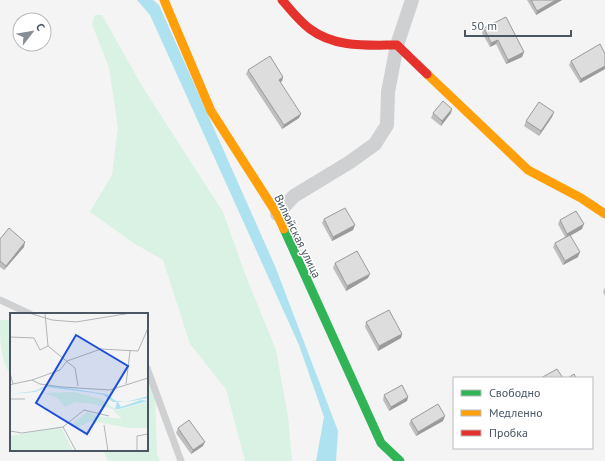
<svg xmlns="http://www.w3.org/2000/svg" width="605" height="461" font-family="'PT Sans',sans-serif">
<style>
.green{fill:#d9f2e3}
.water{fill:#aee2f0}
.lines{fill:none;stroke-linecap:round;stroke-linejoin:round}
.lane{stroke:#ced0d2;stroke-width:7}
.street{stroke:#ced0d2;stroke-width:14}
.fast{stroke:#30b455;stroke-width:9}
.slow{stroke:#ff9f0a;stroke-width:9}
.jam{stroke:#e5322d;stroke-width:9}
.wall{fill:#bebebf}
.shaded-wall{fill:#9b9b9b}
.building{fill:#ddddde;stroke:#9b9b9b}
.labels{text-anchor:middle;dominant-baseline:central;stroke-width:3;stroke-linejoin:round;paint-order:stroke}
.street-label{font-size:12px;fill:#4a5661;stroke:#fff}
.inset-road{fill:none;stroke:#b0b5b9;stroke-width:1}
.view{fill:#1d4ed8;fill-opacity:0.15;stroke:#1d4ed8;stroke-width:2}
.inset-edge{fill:none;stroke:#4a5661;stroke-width:2}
</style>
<rect width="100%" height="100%" fill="#f4f4f4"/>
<!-- green -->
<path class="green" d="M95,15h7l40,71 81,126 22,62 31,76 12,67 4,44h-47l-19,-72 -36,-45 -27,-84 -28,-16 -45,-32 22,-37 6,-47 -9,-60 -17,-44z
M0,320h11v55c-11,-15 -11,-36 -11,-55z
M147,379l8,18 2,57 3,7h-52l-5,-11h44z"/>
<!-- water -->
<path class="water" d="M137,0h16l6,5 116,261 63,165 -2,30h-20l8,-44 -25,-72 -149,-330z"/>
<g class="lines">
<!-- lane -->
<path class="lane" d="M0,300l30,14
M147,368l34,93"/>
<!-- street -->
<path class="street" d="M277,214l17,-18 56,-34 25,-18 12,-19 1,-33 9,-47 15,-45"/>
<!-- fast -->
<path class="fast" d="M284,229l97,214 19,18"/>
<!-- slow -->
<path class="slow" d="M164,0l47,111 66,103 7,15
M427,74l101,96 53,28 24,16"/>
<!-- jam -->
<path class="jam" d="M282,0c9,10 17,21 28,29 25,19 58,16 87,16l30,29"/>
</g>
<!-- wall -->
<path class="wall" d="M527,0h35l-26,15z
M484,28l40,24 -2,5 -16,7 -10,-20 -6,3 -8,-14z
M605,54v15l-25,14 -11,-18 2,-4z
M248,70l35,7 -1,4 -2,1 19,36 -17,11 -36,-55z
M554,112l-2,5 -13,19 -15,-10 2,-5z
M433,113h18l-10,13 -10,-8z
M324,219l31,6 -2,5 -21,11 -10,-18z
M560,220l22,9 -12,7 8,21 -15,8 -10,-18 2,-4 10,-6 -7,-13z
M0,239l24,8 -20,23 -4,-3z
M335,263l33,15 -22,13 -13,-23z
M605,287v9l-2,-4z
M366,322l36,12 -1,4 -23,13 -13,-24z
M384,395l24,2 -1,4 -18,10 -6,-11z
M411,420l32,1 -27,15 -7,-12z
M178,428l25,18 -12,8 -15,-21z"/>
<!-- shaded-wall -->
<path class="shaded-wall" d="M556,0h6l-26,15 1,-4z
M498,40l-2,4 -6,3 1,-4z
M524,52l-2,5 -16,7 2,-4z
M605,66v3l-25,14 1,-4z
M283,77l-1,4 -5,3 2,-4z
M452,109l-1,4 -10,13 1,-5z
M554,112l-2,5 -13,19 2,-5z
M301,114l-2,4 -17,11 2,-4z
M584,224l-2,5 -16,9 1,-4z
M355,225l-2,5 -21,11 1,-4z
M25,242l-1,5 -20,23 2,-4z
M580,252l-2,5 -15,8 2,-4z
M370,274l-2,4 -22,13 1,-5z
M402,334l-1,4 -23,13 1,-5z
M408,397l-1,4 -18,10 2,-4z
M445,416l-2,5 -27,15 2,-4z
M205,442l-2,4 -12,8 2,-4z"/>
<!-- building -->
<path class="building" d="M531,0h25l-19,11z
M506,17l18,35 -16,8 -10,-20 -7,3 -7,-15z
M600,44l5,10v12l-24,13 -10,-18z
M270,56l13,21 -4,3 22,34 -17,11 -36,-55z
M443,101l9,8 -10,12 -9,-8z
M539,102l15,10 -13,19 -15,-10z
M345,208l10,17 -22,12 -9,-18z
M576,211l8,13 -17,10 -7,-14z
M9,228l16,14 -19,24 -6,-5v-22z
M570,235l10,17 -15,9 -10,-18z
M357,251l13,23 -23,12 -12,-23z
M389,310l13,24 -23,12 -13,-24z
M557,369l6,9h-22z
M574,374l2,4h-8z
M402,385l6,12 -17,10 -7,-12z
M438,404l7,12 -27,16 -7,-12z
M189,420l16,22 -12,8 -15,-22z"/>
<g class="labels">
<!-- street labels -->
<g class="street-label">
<text transform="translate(298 236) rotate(64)">Вилюйская улица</text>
</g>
</g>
<!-- overview -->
<g transform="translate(10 313)">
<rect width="138" height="138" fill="#f4f4f4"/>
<path d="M64,79l27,7 16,11 31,-8v26h-18l-40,-7 -11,6 -9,-1 17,-14 10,4 25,3 -10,-10 -18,-5 -19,-2 -10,5 -7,-9 -14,-5zM51,114l12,24h-63v-15z" fill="#d9f2e3"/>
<path d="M37,72l59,9 10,7 10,1 22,-6v2l-21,4h-9l3,5 20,-7 7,1 -29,8h-4l2,-7h-4l-9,-7 -10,-2 -47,-6 -12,5 -25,2 25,-3z" fill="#aee2f0"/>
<path class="inset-road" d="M19,0l23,7 24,2 55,-9M35,0l3,33 27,22 3,18M0,24l24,1 6,12 8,-4M0,60l3,11 -3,1M22,67l28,-10 7,-9 34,-12 37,2 10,-23M3,71l19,-4 8,4 22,3 48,3 38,-12M116,71l4,-33M0,86h15M94,112l4,26M53,114l21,-17 25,6M0,118l12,2 41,-6 13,24M127,138v-15l11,-2"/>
<path class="view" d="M66,22l52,31 -41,68 -51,-31z"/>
<rect width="138" height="138" class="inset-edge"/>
</g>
<!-- legend -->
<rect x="453" y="377" width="140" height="72" fill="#ffffff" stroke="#b7bbc0"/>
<rect x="461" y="390" width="20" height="6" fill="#30b455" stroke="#b7bbc0"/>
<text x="489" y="397" font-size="12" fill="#4a5661">Свободно</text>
<rect x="461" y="410" width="20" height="6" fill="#ff9f0a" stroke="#b7bbc0"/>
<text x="489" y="417" font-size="12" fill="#4a5661">Медленно</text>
<rect x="461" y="430" width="20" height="6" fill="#e5322d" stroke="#b7bbc0"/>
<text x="489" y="437" font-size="12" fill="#4a5661">Пробка</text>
<!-- north arrow -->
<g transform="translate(32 32) rotate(59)"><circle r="19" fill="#ffffff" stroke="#b7bbc0"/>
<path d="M0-3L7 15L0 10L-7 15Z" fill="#868d94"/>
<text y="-6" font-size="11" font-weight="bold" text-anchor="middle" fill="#4a5661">С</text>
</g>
<!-- scale -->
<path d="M465 30v6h106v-6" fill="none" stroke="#4a5661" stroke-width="2"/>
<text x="471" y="30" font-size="12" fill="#4a5661" stroke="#ffffff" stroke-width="3" paint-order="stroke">50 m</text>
</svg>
